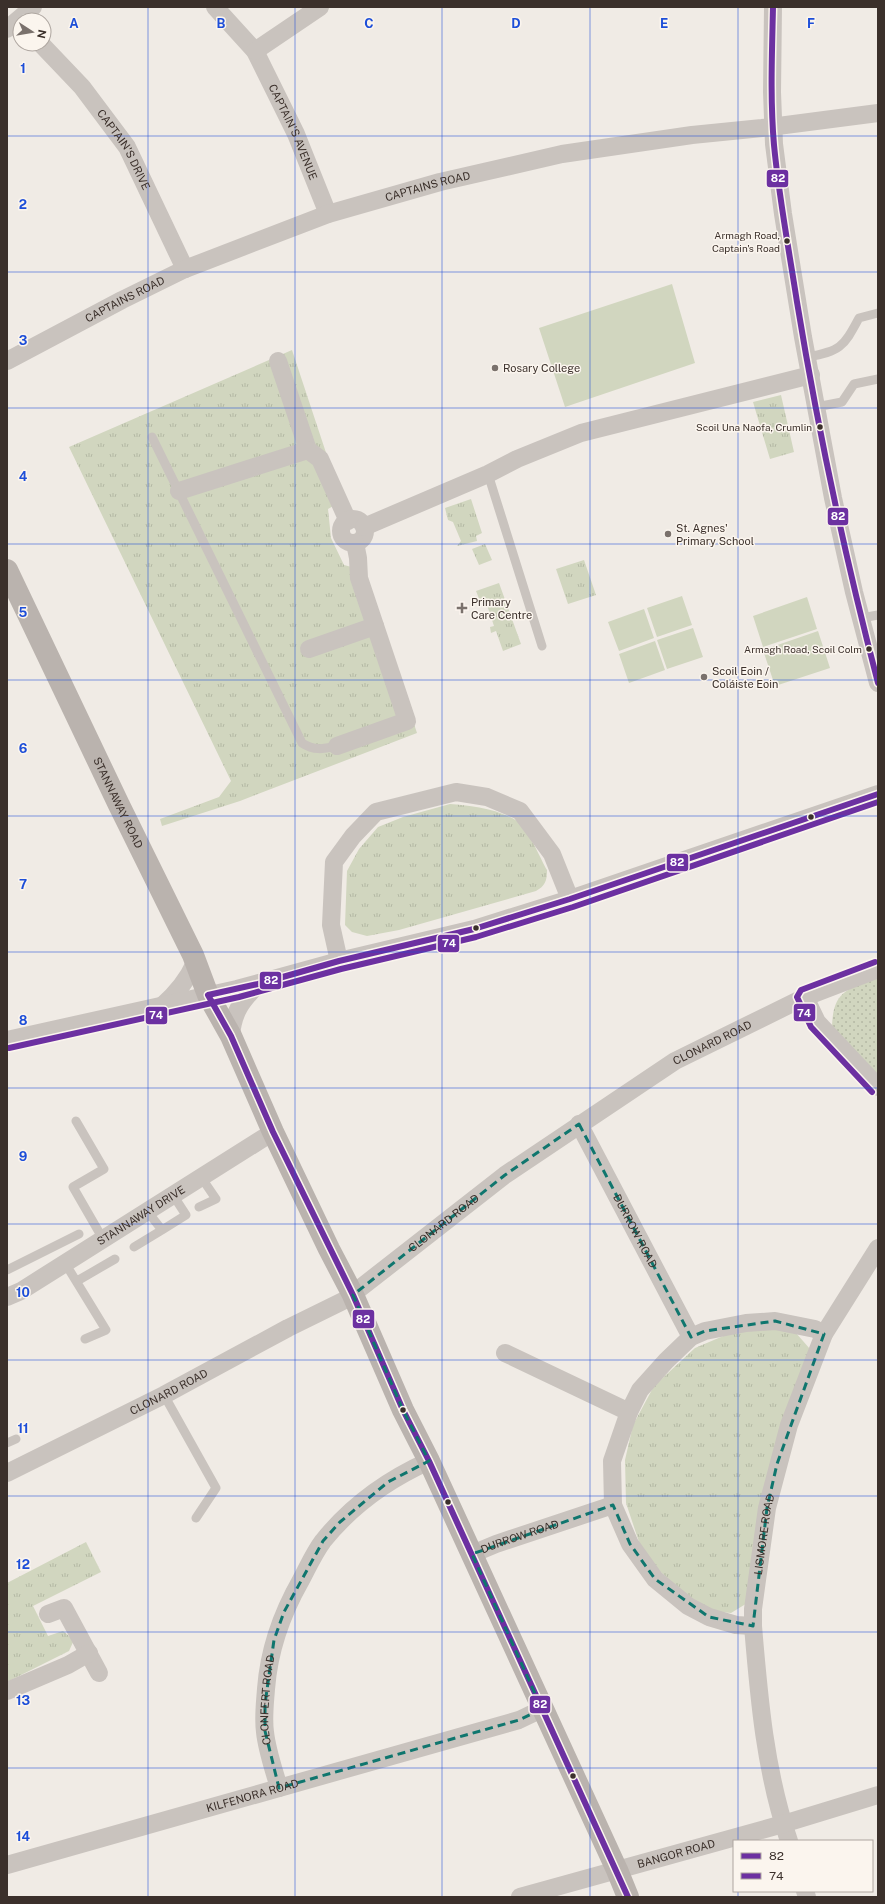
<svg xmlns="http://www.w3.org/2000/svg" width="885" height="1904" font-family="'Public Sans',sans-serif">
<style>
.grass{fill:url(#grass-tufts)}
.park{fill:url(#park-dots)}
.pitch{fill:#d1d6bf}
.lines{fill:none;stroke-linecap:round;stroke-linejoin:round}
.lane{stroke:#c9c3be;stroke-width:9}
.street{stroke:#c9c3be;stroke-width:18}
.secondary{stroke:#bab3ae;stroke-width:22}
.bus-1-casing{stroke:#fbf5ee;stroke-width:9}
.bus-2-casing{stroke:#fbf5ee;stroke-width:9}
.bus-1{stroke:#6c30a1;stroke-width:6}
.bus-2{stroke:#6c30a1;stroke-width:6}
.marked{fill:none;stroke:#0f766e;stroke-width:3;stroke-dasharray:8 5;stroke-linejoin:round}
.grid{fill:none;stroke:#1d4ed8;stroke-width:1;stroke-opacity:0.55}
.bus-dot{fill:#3b302b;stroke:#fbf5ee;stroke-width:1.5}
.poi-dot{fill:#7a716c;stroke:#fbf5ee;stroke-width:1.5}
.labels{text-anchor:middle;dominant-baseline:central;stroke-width:3;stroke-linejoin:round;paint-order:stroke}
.bus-label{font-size:10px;fill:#3b302b;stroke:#fbf5ee;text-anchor:end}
.street-label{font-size:11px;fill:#3b302b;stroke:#fbf5ee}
.poi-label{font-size:11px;fill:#3b302b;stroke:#fbf5ee;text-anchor:start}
.grid-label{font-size:13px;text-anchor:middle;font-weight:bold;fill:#1d4ed8;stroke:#fbf5ee;stroke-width:3;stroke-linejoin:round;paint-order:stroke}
.line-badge{stroke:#fbf5ee;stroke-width:1.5}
.badge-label{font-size:11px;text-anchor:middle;font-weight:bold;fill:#fff}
</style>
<defs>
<pattern id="grass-tufts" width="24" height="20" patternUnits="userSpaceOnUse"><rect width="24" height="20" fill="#d1d6bf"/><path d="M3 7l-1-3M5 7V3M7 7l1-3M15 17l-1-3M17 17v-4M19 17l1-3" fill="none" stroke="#b4b8a4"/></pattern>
<pattern id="park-dots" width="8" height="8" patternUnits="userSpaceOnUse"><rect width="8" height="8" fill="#d1d6bf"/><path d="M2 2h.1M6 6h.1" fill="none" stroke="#b4b8a4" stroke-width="1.8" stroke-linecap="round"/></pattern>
</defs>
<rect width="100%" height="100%" fill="#f0ebe5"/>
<!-- grass -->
<path class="grass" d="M292,350l50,151 -14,8 3,29 13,27 19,5 54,163 -177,68 -78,25 -2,-7 59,-22 12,-16 -162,-334z
M781,395l13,57 -24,7 -17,-57z
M471,499l11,34 -6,3 1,5 -20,5 4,-5 -8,-19 -5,-2 -3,-12z
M485,544l7,16 -13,5 -7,-16z
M584,560l12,35 -28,9 -12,-35z
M499,583l22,61 -18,7 -7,-20 -5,2 -1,-6 4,-1 -9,-27 -5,2 -4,-10z
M450,804c20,1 55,6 71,20 8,7 20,36 26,46 0,11 -2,16 -11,21l-137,39 -32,6 -15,-4 -7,-7 2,-54 12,-22 19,-22 25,-10z
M779,1327l17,6 14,16 -61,253 -18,11 -20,-2 -24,-15 -43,-39 -18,-54 -1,-43 8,-35 21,-39 41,-38 33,-14z
M86,1542l15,30 -68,34 15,30 15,-5 11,9 -5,11 -62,31v-99z"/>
<!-- park -->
<path class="park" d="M878,978v97l-46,-48c1,-36 15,-38 46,-49z"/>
<!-- pitch -->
<path class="pitch" d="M672,284l23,79 -130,44 -26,-79z
M682,596l10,29 -35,12 -10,-29z
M807,597l10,32 -54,18 -10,-31z
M644,609l10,29 -35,13 -11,-29z
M693,628l10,29 -36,12 -10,-29z
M818,631l12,37 -55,18 -12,-36z
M655,641l10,29 -36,13 -10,-29z"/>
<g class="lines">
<!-- lane -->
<path class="lane" d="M807,357c33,-6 36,-9 52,-39l19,-5
M816,407l26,-5 12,-18 24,-5
M152,437l150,306c12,8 21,6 35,3
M488,474l54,172
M861,618l17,-3
M76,1121l28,48 -31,18 30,52
M199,1207l17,-8 -15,-22
M147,1211l15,19 24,-15 -13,-20
M134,1247l28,-17
M65,1263l41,67 -21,9
M7,1270l72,-36
M77,1281l38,-22
M164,1395l52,93 -20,30
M7,1443l9,-4"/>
<!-- street -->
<g class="street">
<path id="s1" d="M215,7l40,44 41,83 32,80"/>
<path d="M773,7l-1,85 2,52 9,70 20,123 30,161 21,94 24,91"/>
<path d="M7,29l26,-22"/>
<path id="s2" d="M41,44l41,43 45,60 58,122"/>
<path d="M255,51l65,-44"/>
<path id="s3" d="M7,361l115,-61 63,-31 143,-55 112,-32 122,-28 130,-19 70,-7 116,-15"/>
<path d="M278,361l30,89"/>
<path d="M179,491l129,-41 12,9 28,62"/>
<circle cx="353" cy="531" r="12"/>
<path d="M364,527l124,-53 29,-15 64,-26 230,-58"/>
<path d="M309,649l66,-23"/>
<path d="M337,746l70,-25 -48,-143 -1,-20 -3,-15"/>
<path d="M339,961l-8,-36 3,-63 19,-26 23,-24 80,-20 31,5 33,14 32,43 18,45"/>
<path d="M805,997l12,25 61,65"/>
<path d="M162,1006c15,-13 25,-25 33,-43"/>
<path d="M231,1036c2,-25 11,-35 27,-52"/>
<path d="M7,1040l230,-51 102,-28 135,-32 96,-30 308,-105"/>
<path id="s4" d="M579,1124l112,213"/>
<path id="s5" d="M7,1297l14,-6 252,-159"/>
<path d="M505,1353l124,59"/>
<path id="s6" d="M7,1473l157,-78 124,-67 57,-28 160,-125 170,-114 130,-64 73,-28"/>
<path id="s7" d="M472,1554l24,-10 117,-39"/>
<path d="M48,1614l16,-6 35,65"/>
<path d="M753,1626l-17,-1 -27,-8 -21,-11 -33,-27 -25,-35 -17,-39 -1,-44 17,-49 11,-22 26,-29 25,-24 14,-6 41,-8 29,-2 40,8 9,5"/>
<path d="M7,1691l61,-26 21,-12"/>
<path id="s8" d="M279,1788c-5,-18 -12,-37 -14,-56 -2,-14 0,-29 1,-43 3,-40 15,-74 35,-109 7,-13 13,-27 22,-39 28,-35 66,-62 106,-80"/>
<path id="s9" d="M789,1841c-24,-70 -30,-143 -36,-215v-17l14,-101 22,-83 35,-91 54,-86"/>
<path id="s10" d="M7,1865l512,-145 23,-11"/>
<path d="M805,1891l2,6"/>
<path id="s11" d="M520,1897l263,-73 95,-29"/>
</g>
<!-- secondary -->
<path class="secondary" id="s12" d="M7,570l112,235 74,150 15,40 23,41 42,96 56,117 24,46 50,115 26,51 188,409 11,27"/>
<!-- bus-1 casing -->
<g class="bus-1-casing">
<path id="bus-1" d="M773,7c-1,46 -3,92 1,138 5,53 15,105 23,157 21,128 48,255 81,381
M628,1897l-199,-436 -26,-51 -50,-115 -80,-163 -42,-96 -23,-41 50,-11 81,-23 135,-32 96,-30 308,-105"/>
</g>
<!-- bus-2 casing -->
<g class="bus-2-casing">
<path id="bus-2" d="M9,1048l230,-51 102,-28 135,-32 97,-30 305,-105
M872,1092l-61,-65 -14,-30 4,-7 74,-28"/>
</g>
<!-- bus-1 -->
<use href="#bus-1" class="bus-1"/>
<!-- bus-2 -->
<use href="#bus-2" class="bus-2"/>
</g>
<!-- marked area -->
<path class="marked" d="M579,1124l112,213 14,-6 70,-10 49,13 -47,130 -10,44 -14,118 -44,-9 -54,-38 -25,-35 -17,-39 -141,49 70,155 -23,11 -240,68 -14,-57v-27l9,-64 10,-28 39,-71 17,-19 48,-40 41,-21 -26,-51 -50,-115 152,-120z"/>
<!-- grid -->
<path class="grid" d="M148,7v1890M295,7v1890M442,7v1890M590,7v1890M738,7v1834M7,136h871M7,272h871M7,408h871M7,544h871M7,680h871M7,816h871M7,952h871M7,1088h871M7,1224h871M7,1360h871M7,1496h871M7,1632h871M7,1768h871M738,1891v6"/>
<!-- markers -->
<g class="bus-dot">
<circle cx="787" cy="241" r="3.5"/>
<circle cx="820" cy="427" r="3.5"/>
<circle cx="869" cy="649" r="3.5"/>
<circle cx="811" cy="817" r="3.5"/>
<circle cx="476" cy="928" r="3.5"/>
<circle cx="403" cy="1410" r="3.5"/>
<circle cx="448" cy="1502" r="3.5"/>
<circle cx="573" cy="1776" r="3.5"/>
</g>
<g class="poi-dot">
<circle cx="495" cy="368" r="4"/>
<circle cx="668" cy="534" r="4"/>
<path d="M460 602h4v4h4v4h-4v4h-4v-4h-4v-4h4z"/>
<circle cx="704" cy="677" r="4"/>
</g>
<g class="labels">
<!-- bus labels -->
<g class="bus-label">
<text x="780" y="235">Armagh Road,<tspan x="780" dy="13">Captain's Road</tspan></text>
<text x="812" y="427">Scoil Una Naofa, Crumlin</text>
<text x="862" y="649">Armagh Road, Scoil Colm</text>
</g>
<!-- street labels -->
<g class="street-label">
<text stroke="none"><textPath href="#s1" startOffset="149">CAPTAIN'S AVENUE</textPath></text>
<text stroke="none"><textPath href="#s2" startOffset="135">CAPTAIN'S DRIVE</textPath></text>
<text stroke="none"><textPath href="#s3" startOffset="457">CAPTAINS ROAD</textPath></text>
<text stroke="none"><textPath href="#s3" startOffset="133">CAPTAINS ROAD</textPath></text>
<text stroke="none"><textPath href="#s12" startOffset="258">STANNAWAY ROAD</textPath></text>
<text stroke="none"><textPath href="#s6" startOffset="829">CLONARD ROAD</textPath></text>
<text stroke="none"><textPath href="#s5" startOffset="157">STANNAWAY DRIVE</textPath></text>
<text stroke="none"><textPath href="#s6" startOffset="505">CLONARD ROAD</textPath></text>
<text stroke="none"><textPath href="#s4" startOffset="121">DURROW ROAD</textPath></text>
<text stroke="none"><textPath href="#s6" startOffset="181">CLONARD ROAD</textPath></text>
<text stroke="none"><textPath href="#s9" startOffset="311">LISMORE ROAD</textPath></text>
<text stroke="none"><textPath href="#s7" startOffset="51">DURROW ROAD</textPath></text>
<text stroke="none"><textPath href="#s8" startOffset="90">CLONFERT ROAD</textPath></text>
<text stroke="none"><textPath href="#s10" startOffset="255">KILFENORA ROAD</textPath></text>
<text stroke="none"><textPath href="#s11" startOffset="162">BANGOR ROAD</textPath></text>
</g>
<!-- poi labels -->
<g class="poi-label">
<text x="503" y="368">Rosary College</text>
<text x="676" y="528">St. Agnes'<tspan x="676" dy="13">Primary School</tspan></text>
<text x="471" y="602">Primary<tspan x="471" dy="13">Care Centre</tspan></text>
<text x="712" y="671">Scoil Eoin /<tspan x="712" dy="13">Coláiste Eoin</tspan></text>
</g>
</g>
<g class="grid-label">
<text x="74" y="28">A</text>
<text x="221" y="28">B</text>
<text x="369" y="28">C</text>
<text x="516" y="28">D</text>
<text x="664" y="28">E</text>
<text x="811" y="28">F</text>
<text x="23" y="73">1</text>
<text x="23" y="209">2</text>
<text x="23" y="345">3</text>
<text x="23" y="481">4</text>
<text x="23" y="617">5</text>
<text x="23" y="753">6</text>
<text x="23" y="889">7</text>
<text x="23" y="1025">8</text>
<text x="23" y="1161">9</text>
<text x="23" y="1297">10</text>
<text x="23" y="1433">11</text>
<text x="23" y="1569">12</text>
<text x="23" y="1705">13</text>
<text x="23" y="1841">14</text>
</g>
<g class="line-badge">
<rect x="766" y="169" width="23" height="19" rx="4" fill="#6c30a1"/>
<rect x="827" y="507" width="22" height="19" rx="4" fill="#6c30a1"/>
<rect x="666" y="853" width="23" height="19" rx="4" fill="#6c30a1"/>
<rect x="437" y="934" width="23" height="19" rx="4" fill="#6c30a1"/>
<rect x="259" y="971" width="23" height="19" rx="4" fill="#6c30a1"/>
<rect x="793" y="1003" width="23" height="19" rx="4" fill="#6c30a1"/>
<rect x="145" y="1006" width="23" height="19" rx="4" fill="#6c30a1"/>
<rect x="352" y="1309" width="23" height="20" rx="4" fill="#6c30a1"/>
<rect x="529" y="1695" width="22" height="19" rx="4" fill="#6c30a1"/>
</g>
<g class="badge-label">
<text x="778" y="182">82</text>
<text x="838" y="520">82</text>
<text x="677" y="866">82</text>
<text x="449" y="947">74</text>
<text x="271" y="984">82</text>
<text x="804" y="1017">74</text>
<text x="156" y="1019">74</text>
<text x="363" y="1323">82</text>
<text x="540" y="1708">82</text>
</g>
<!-- border -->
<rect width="885" height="1904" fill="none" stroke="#3b302b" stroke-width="16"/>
<!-- legend -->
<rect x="733" y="1840" width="140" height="52" fill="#fbf5ee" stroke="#aea6a0"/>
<rect x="741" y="1853" width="20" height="6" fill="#6c30a1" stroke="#aea6a0"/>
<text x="769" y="1860" font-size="12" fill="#3b302b">82</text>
<rect x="741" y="1873" width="20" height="6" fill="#6c30a1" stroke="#aea6a0"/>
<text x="769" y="1880" font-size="12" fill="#3b302b">74</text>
<!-- north arrow -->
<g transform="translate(32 32) rotate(102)"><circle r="19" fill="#fbf5ee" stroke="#aea6a0"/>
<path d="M0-3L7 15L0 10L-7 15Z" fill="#7a716c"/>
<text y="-6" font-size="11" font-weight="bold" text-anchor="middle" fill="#3b302b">N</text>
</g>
</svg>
